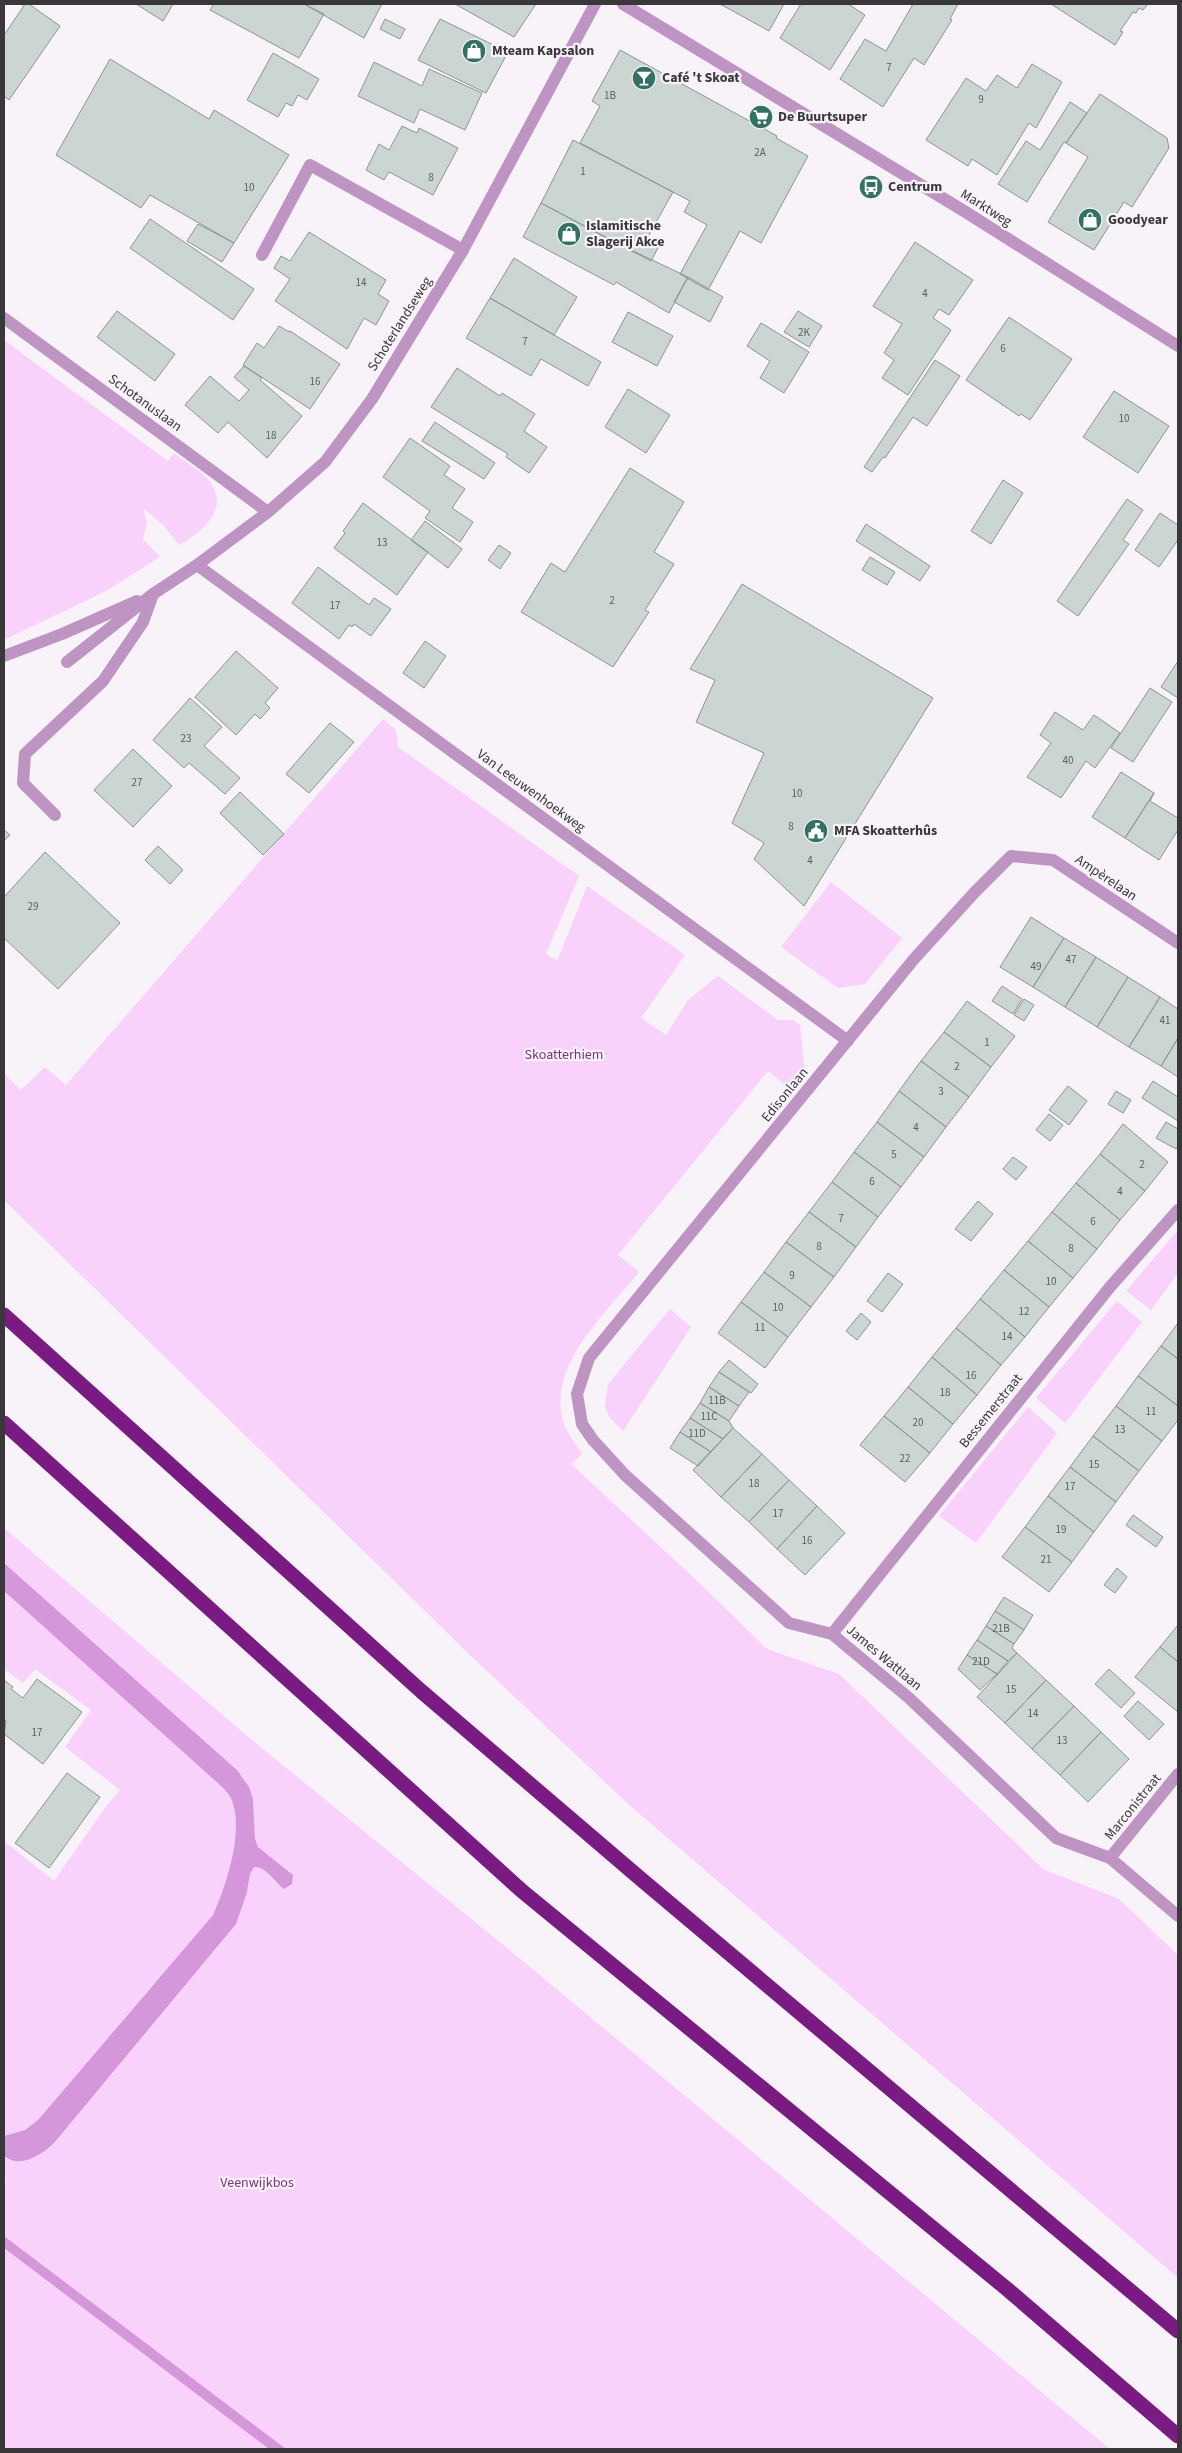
<svg xmlns="http://www.w3.org/2000/svg" width="1182" height="2453" font-family="'Source Sans 3',sans-serif">
<style>
.green{fill:#f8d2fb}
.water{fill:#d497d9}
.building{fill:#cbd5d1;stroke:#8c9592}
.lines{fill:none;stroke-linecap:round;stroke-linejoin:round}
.service{stroke:#be95c2;stroke-width:12}
.minor{stroke:#be95c2;stroke-width:12}
.tertiary{stroke:#be95c2;stroke-width:12}
.motorway{stroke:#791b82;stroke-width:15}
.labels{text-anchor:middle;dominant-baseline:central;stroke-width:4.5;stroke-linejoin:round;paint-order:stroke}
.number-label{font-size:11px;fill:#5e5e60}
.poi-label{font-size:14px;font-weight:bold;fill:#39373a;stroke:#f8f2f9;text-anchor:start}
.street-label{font-size:14px;fill:#39373a;stroke:#f8f2f9}
.park-label{font-size:14px;fill:#7b3382;stroke:#f8f2f9}
</style>
<rect width="100%" height="100%" fill="#f8f2f9"/>
<!-- green -->
<path class="green" d="M4,340l164,121 6,-8c11,9 27,17 36,29 20,28 -9,51 -31,63l-16,-20 -20,-17 4,15 -4,16 17,18 -54,34 -102,49z
M383,719l13,11 2,17 181,129 -33,78 11,7 30,-75 98,69 -44,63 25,17 22,-35 30,-24 60,44h15l7,5 5,48 -14,17 -23,-19 -150,184 21,17c-33,41 -94,95 -75,152 4,10 12,20 18,30l-11,10 121,112 75,73 72,25 204,195 76,30 59,56v323l-552,-476 -155,-146 -467,-456v-126l17,16 24,-23 21,18z
M831,882l71,56 -37,46 -27,4 -57,-41z
M1178,1230v43l-27,37 -25,-19z
M1117,1301l25,21 -77,101 -29,-25z
M670,1309l21,18 -68,104 -13,-13 -5,-11 3,-23z
M1028,1407l29,26 -81,110 -37,-27z
M4,1528l242,207 278,227 586,487h-824l-282,-213v-51l3,-4 -3,-3v-22l4,3 239,-267 3,-18 4,-7c10,-1 18,11 24,18l15,-10 -35,-28 -3,-8 -2,-40 -16,-29 -233,-207z
M4,1591l217,195c3,3 8,8 10,12 14,32 -5,88 -18,117l-175,205 -13,10 -21,6v-295l50,40 50,-72 16,-19 -55,-43 26,-37 -56,-41 -12,14 -19,-14z
M4,2248l265,201h-265z"/>
<!-- water -->
<path class="water" d="M4,1563l233,207 12,17 4,12 2,40 3,8 35,28 -1,9 -8,5c-9,-6 -18,-23 -30,-22l-4,7 -3,18 -11,32 -182,219c-13,12 -33,26 -50,13v-20l21,-6 13,-10 175,-205c13,-29 32,-85 18,-117 -2,-4 -7,-9 -10,-12l-217,-195z
M4,2236l282,213h-17l-265,-201z"/>
<!-- building -->
<path class="building" d="M25,4h4l31,22 -51,74 -5,-4v-61z
M136,4h37l-10,17z
M214,4h90l20,10 -25,44 -89,-48z
M304,4h78l-18,34z
M455,4h81l-22,33z
M720,4h64l-15,27z
M801,4h47l17,11 -35,55 -50,-32z
M913,4h45l-8,15 2,1 -28,45 -10,-7 -31,49 -43,-28 25,-40 21,12z
M1051,4h97l-5,6 -4,-2 -3,5 -3,-1 -13,19 3,1 -8,13z
M385,19l20,10 -5,10 -20,-10z
M440,19l68,33 -22,41 -68,-33z
M620,50l157,86 -1,2 32,18 -47,87 -21,-12 -32,59 -28,-16 27,-49 -23,-13 6,-11 -110,-58 20,-37 -8,-5z
M273,53l46,26 -12,21 -9,-5 -6,11 -6,-3 -8,14 -31,-17z
M110,59l99,60 5,-9 75,45 -55,88 -84,-48 -9,13 -85,-53z
M374,62l48,24 7,-17 53,24 -17,37 -45,-21 -6,14 -56,-27z
M1032,64l30,18 -26,46 -7,-5 -32,52 -25,-16 -4,7 -42,-26 40,-62 20,13 11,-16 20,13z
M1100,94l67,44 2,10 -37,59 -8,-5 -30,48 -46,-28 40,-65 -22,-14z
M1070,102l17,11 -21,30 -2,-1 -37,60 -29,-18 28,-43 14,9z
M402,126l15,7 2,-5 39,20 -25,47 -44,-23 -5,8 -18,-10 13,-26 10,6z
M573,140l100,52 -28,50 13,6 -7,13 -110,-58z
M541,203l73,39 74,35 -19,36 -53,-31 -2,3 -91,-48z
M150,219l104,70 -21,31 -103,-72z
M198,224l36,19 -12,19 -35,-21z
M309,232l77,48 -8,14 11,7 -13,24 -12,-7 -17,31 -72,-48 15,-22 -16,-11 7,-12 9,5z
M915,242l58,38 -24,35 -10,-6 -6,9 18,12 -43,65 -26,-17 12,-18 -10,-7 18,-29 -29,-18z
M514,258l63,39 -23,38 -64,-37z
M688,277l35,20 -13,25 -36,-20z
M490,298l111,64 -13,24 -47,-27 -10,17 -65,-38z
M117,311l58,43 -20,27 -58,-44z
M798,311l24,15 -13,21 -25,-15z
M628,312l45,24 -16,30 -45,-24z
M1009,317l63,42 -42,61 -9,-6 -2,2 -53,-36z
M761,323l48,29 -25,41 -24,-15 10,-17 -23,-15z
M279,326l10,6 1,-1 50,33 -30,45 -67,-44 14,-22 7,5z
M935,360l25,16 -33,50 -14,-9 -28,41 -2,-1 -11,15 -8,-5z
M244,366l18,12 -2,2 42,36 -35,42 -39,-36 -10,11 -33,-28 25,-29 29,25 10,-11 -15,-13z
M457,368l43,28 2,-3 33,21 -11,17 23,16 -18,26 -23,-16 2,-3 -77,-47z
M628,389l42,26 -24,38 -41,-26z
M1114,391l55,35 -31,47 -55,-36z
M435,422l60,41 -11,16 -62,-38z
M410,438l40,28 -6,9 21,14 -13,19 21,14 -13,20 -35,-24 5,-7 -47,-34z
M630,468l54,34 -30,50 20,12 -29,46 4,2 -36,55 -92,-55 30,-49 14,9z
M1003,480l20,13 -32,51 -20,-13z
M1127,499l16,11 -20,30 6,4 -51,72 -21,-15z
M363,503l65,49 -31,43 -63,-47 11,-15 -2,-2z
M1160,513l18,12v15l-19,27 -24,-17z
M425,521l37,28 -14,19 -37,-28z
M866,524l64,42 -10,15 -64,-40z
M499,545l12,8 -11,16 -12,-9z
M870,557l25,15 -8,13 -25,-15z
M318,567l51,38 5,-7 17,11 -20,27 -17,-12 -2,3 -3,-2 -10,14 -47,-36z
M742,584l191,114 -129,208 -50,-47 10,-16 -32,-20 32,-70 -68,-31 19,-42 -25,-11z
M425,641l21,15 -22,32 -21,-15z
M236,651l42,37 -13,15 5,5 -10,11 -5,-5 -19,21 -41,-38z
M1178,661v37l-17,-11z
M1150,688l22,14 -39,60 -22,-14z
M190,698l32,29 -18,19 36,32 -15,16 -36,-31 -5,5 -31,-28z
M1055,712l28,18 11,-15 26,18 -25,35 -9,-7 -25,37 -34,-21 24,-34 -11,-8z
M330,723l24,19 -45,51 -23,-19z
M133,749l39,37 -39,41 -39,-37z
M1121,772l33,21 -29,45 -33,-21z
M240,792l44,42 -21,21 -43,-42z
M1154,793l-4,8 28,17v12l-19,30 -34,-22z
M4,830l6,5 -6,6z
M158,846l25,24 -13,14 -25,-24z
M45,852l75,71 -62,66 -54,-51v-41z
M1031,917l33,21 -31,49 -33,-20z
M1064,938l32,19 -31,50 -32,-20z
M1096,957l32,20 -31,50 -32,-20z
M1128,977l32,20 -31,50 -32,-20z
M1002,986l20,13 -9,15 -21,-13z
M1160,997l18,12v29l-17,28 -32,-19z
M1024,999l10,6 -10,16 -10,-6z
M967,1001l48,35 -24,31 -47,-35z
M944,1032l47,35 -22,30 -48,-36z
M1178,1038v39l-17,-11z
M921,1061l48,36 -23,30 -47,-36z
M1153,1081l25,16v24l-36,-23z
M1068,1086l19,15 -18,24 -20,-15z
M899,1091l47,36 -22,30 -47,-35z
M1116,1091l15,9 -8,13 -15,-9z
M1049,1114l14,11 -13,16 -14,-11z
M877,1122l47,35 -23,30 -47,-35z
M1166,1122l12,7v17l-2,3 -20,-11z
M1123,1124l45,38 -23,29 -45,-37z
M854,1152l47,35 -23,30 -46,-35z
M1100,1154l45,37 -25,29 -44,-37z
M1013,1157l14,10 -11,13 -13,-11z
M832,1182l46,35 -22,30 -47,-35z
M1076,1183l44,37 -23,29 -45,-37z
M978,1201l15,13 -22,27 -16,-12z
M809,1212l47,35 -22,30 -48,-35z
M1052,1212l45,37 -24,29 -45,-37z
M1028,1241l45,37 -24,29 -45,-37z
M786,1242l48,35 -23,30 -47,-35z
M1004,1270l45,37 -24,30 -45,-38z
M764,1272l47,35 -23,30 -47,-35z
M888,1273l15,11 -21,28 -15,-11z
M980,1299l45,38 -24,28 -45,-37z
M741,1302l47,35 -23,31 -47,-35z
M861,1313l10,9 -14,18 -11,-9z
M1178,1323v36l-17,-13z
M956,1328l45,37 -24,30 -45,-38z
M1161,1346l17,13v47l-40,-30z
M932,1357l45,38 -24,29 -45,-37z
M729,1360l29,24 -7,9 -32,-21z
M719,1372l30,20 -10,14 -30,-19z
M1138,1376l40,30v14l-16,21 -46,-35z
M709,1387l30,19 -10,15 -29,-18z
M908,1387l45,37 -23,29 -46,-37z
M700,1403l29,18 4,7 -10,11 -33,-21z
M1116,1406l46,35 -23,30 -46,-35z
M884,1416l46,37 -25,29 -45,-37z
M690,1418l33,21 -12,13 -31,-20z
M733,1428l29,26 -41,43 -28,-27z
M680,1432l31,20 -13,14 -28,-18z
M1093,1436l46,35 -23,31 -46,-35z
M762,1454l27,26 -40,42 -28,-25z
M1070,1467l46,35 -22,30 -46,-36z
M789,1480l28,26 -40,43 -28,-27z
M1048,1496l46,36 -22,30 -47,-35z
M817,1506l28,27 -40,42 -28,-26z
M1133,1515l30,22 -7,10 -30,-22z
M1025,1527l47,35 -23,30 -47,-35z
M1117,1568l10,9 -12,16 -11,-8z
M1004,1597l29,18 -9,15 -29,-19z
M995,1611l29,19 -10,14 -28,-18z
M1178,1625v37l-18,-15z
M986,1626l28,18 -2,4 5,5 -9,8 -31,-21z
M977,1640l31,21 -11,13 -30,-19z
M1160,1647l18,15v50l-43,-35z
M1017,1653l29,27 -41,43 -28,-26z
M967,1655l30,19 -17,16 -22,-21z
M1109,1669l26,24 -14,15 -26,-24z
M37,1679l45,33 -39,52 -39,-30 2,-13 -2,-1v-40l9,7 -2,2 12,9z
M1046,1680l28,26 -42,43 -27,-26z
M1138,1701l26,23 -15,16 -25,-24z
M1074,1706l27,26 -41,43 -28,-26z
M1101,1732l28,27 -41,43 -28,-27z
M67,1773l33,24 -51,71 -34,-25z"/>
<g class="lines">
<!-- service -->
<path class="service" d="M262,255l48,-90 153,85
M55,815l-32,-32 2,-29 78,-73 40,-59 10,-28"/>
<!-- minor -->
<path class="minor" d="M4,318l264,194
M197,565l651,476
M4,656l58,-22 75,-33
M67,662l86,-68 44,-29 71,-53 57,-50 47,-63 91,-149 132,-246
M1178,943l-125,-83 -42,-4 -37,37 -60,66 -325,399 -12,36 5,30 11,16 32,35 164,148 43,11 77,64 147,140 54,20 68,58
M832,1634l278,-347 68,-77
M1110,1858l68,-84"/>
<!-- tertiary -->
<path class="tertiary" d="M623,4l341,207 214,135"/>
<!-- motorway -->
<path class="motorway" d="M4,1315l417,376 221,189 536,451
M4,1423l518,468 485,398 171,147"/>
</g>
<!-- icons -->
<defs>
<g id="shop-disc" transform="scale(1.25)"><circle r="9.5" fill="#317262" stroke="#f8f2f9"/><path d="M-5-2.5h2.3a2.7 3.5 0 0 1 5.4 0H5L5.5 6h-11ZM-1.5-2.5h3a1.5 2.3 0 0 0-3 0Z" fill="#fff"/></g>
<g id="bar-disc" transform="scale(1.25)"><circle r="9.5" fill="#317262" stroke="#f8f2f9"/><path d="M-6-5H6L.8 .8V4.5H3.5V6h-7V4.5H-.8V.8Z" fill="#fff"/></g>
<g id="supermarket-disc" transform="scale(1.25)"><circle r="9.5" fill="#317262" stroke="#f8f2f9"/><path d="M-6-5.5h2.5l.6 2H6L4.5 2H-2.5L-4.4-4H-6ZM-1.5 3.2a1.3 1.3 0 1 0 .1 0ZM3 3.2a1.3 1.3 0 1 0 .1 0Z" fill="#fff"/></g>
<g id="bus-disc" transform="scale(1.25)"><circle r="9.5" fill="#317262" stroke="#f8f2f9"/><path d="M-5-6H5V4H4V6H2V4H-2V6H-4V4H-5ZM-3.5-4V0h7V-4ZM-3.5 1.2v1.5H-2V1.2ZM2 1.2v1.5H3.5V1.2Z" fill="#fff"/></g>
<g id="civic-disc" transform="scale(1.25)"><circle r="9.5" fill="#317262" stroke="#f8f2f9"/><path d="M-.6-6.5H3V-4.5H.6V-3L4-1V1h2V6H-6V1h2V-1L-.6-3ZM-1.2 2.5V6h2.4V2.5Z" fill="#fff"/></g>
</defs>
<g fill-rule="evenodd">
<use href="#shop-disc" x="474" y="51"/>
<use href="#bar-disc" x="644" y="78"/>
<use href="#supermarket-disc" x="761" y="117"/>
<use href="#bus-disc" x="871" y="187"/>
<use href="#shop-disc" x="1090" y="220"/>
<use href="#shop-disc" x="569" y="234"/>
<use href="#civic-disc" x="816" y="831"/>
</g>
<g class="labels">
<!-- number labels -->
<g class="number-label">
<text x="889" y="67">7</text>
<text x="610" y="95">1B</text>
<text x="981" y="99">9</text>
<text x="760" y="152">2A</text>
<text x="583" y="171">1</text>
<text x="431" y="177">8</text>
<text x="249" y="187">10</text>
<text x="361" y="282">14</text>
<text x="925" y="293">4</text>
<text x="804" y="332">2K</text>
<text x="525" y="341">7</text>
<text x="1003" y="348">6</text>
<text x="315" y="381">16</text>
<text x="1124" y="418">10</text>
<text x="271" y="435">18</text>
<text x="382" y="542">13</text>
<text x="612" y="600">2</text>
<text x="335" y="605">17</text>
<text x="186" y="738">23</text>
<text x="1068" y="760">40</text>
<text x="137" y="782">27</text>
<text x="797" y="793">10</text>
<text x="791" y="826">8</text>
<text x="810" y="860">4</text>
<text x="33" y="906">29</text>
<text x="1071" y="959">47</text>
<text x="1036" y="966">49</text>
<text x="1165" y="1020">41</text>
<text x="987" y="1042">1</text>
<text x="957" y="1066">2</text>
<text x="941" y="1091">3</text>
<text x="916" y="1127">4</text>
<text x="894" y="1154">5</text>
<text x="1142" y="1164">2</text>
<text x="872" y="1181">6</text>
<text x="1120" y="1191">4</text>
<text x="841" y="1218">7</text>
<text x="1093" y="1221">6</text>
<text x="819" y="1246">8</text>
<text x="1071" y="1248">8</text>
<text x="792" y="1275">9</text>
<text x="1051" y="1281">10</text>
<text x="778" y="1307">10</text>
<text x="1024" y="1311">12</text>
<text x="760" y="1327">11</text>
<text x="1007" y="1336">14</text>
<text x="971" y="1375">16</text>
<text x="945" y="1392">18</text>
<text x="717" y="1400">11B</text>
<text x="1151" y="1411">11</text>
<text x="709" y="1416">11C</text>
<text x="918" y="1422">20</text>
<text x="1120" y="1429">13</text>
<text x="697" y="1433">11D</text>
<text x="905" y="1458">22</text>
<text x="1094" y="1464">15</text>
<text x="754" y="1483">18</text>
<text x="1070" y="1486">17</text>
<text x="778" y="1513">17</text>
<text x="1061" y="1529">19</text>
<text x="807" y="1540">16</text>
<text x="1046" y="1559">21</text>
<text x="1001" y="1628">21B</text>
<text x="981" y="1661">21D</text>
<text x="1011" y="1689">15</text>
<text x="1033" y="1713">14</text>
<text x="37" y="1732">17</text>
<text x="1062" y="1740">13</text>
</g>
<!-- poi labels -->
<g class="poi-label">
<text x="492" y="51">Mteam Kapsalon</text>
<text x="662" y="78">Café 't Skoat</text>
<text x="778" y="117">De Buurtsuper</text>
<text x="888" y="187">Centrum</text>
<text x="1108" y="220">Goodyear</text>
<text x="586" y="226">Islamitische<tspan x="586" dy="16">Slagerij Akce</tspan></text>
<text x="834" y="831">MFA Skoatterhûs</text>
</g>
<!-- street labels -->
<g class="street-label">
<text transform="translate(986 208) rotate(32)">Marktweg</text>
<text transform="translate(400 324) rotate(-58)">Schoterlandseweg</text>
<text transform="translate(145 403) rotate(36)">Schotanuslaan</text>
<text transform="translate(531 791) rotate(36)">Van Leeuwenhoekweg</text>
<text transform="translate(1106 878) rotate(34)">Ampèrelaan</text>
<text transform="translate(785 1095) rotate(-51)">Edisonlaan</text>
<text transform="translate(991 1411) rotate(-51)">Bessemerstraat</text>
<text transform="translate(884 1658) rotate(40)">James Wattlaan</text>
<text transform="translate(1133 1807) rotate(-51)">Marconistraat</text>
</g>
<!-- park labels -->
<g class="park-label">
<text x="564" y="1055">Skoatterhiem</text>
<text x="257" y="2183">Veenwijkbos</text>
</g>
</g>
<!-- border -->
<rect width="1182" height="2453" fill="none" stroke="#39373a" stroke-width="10"/>
</svg>
